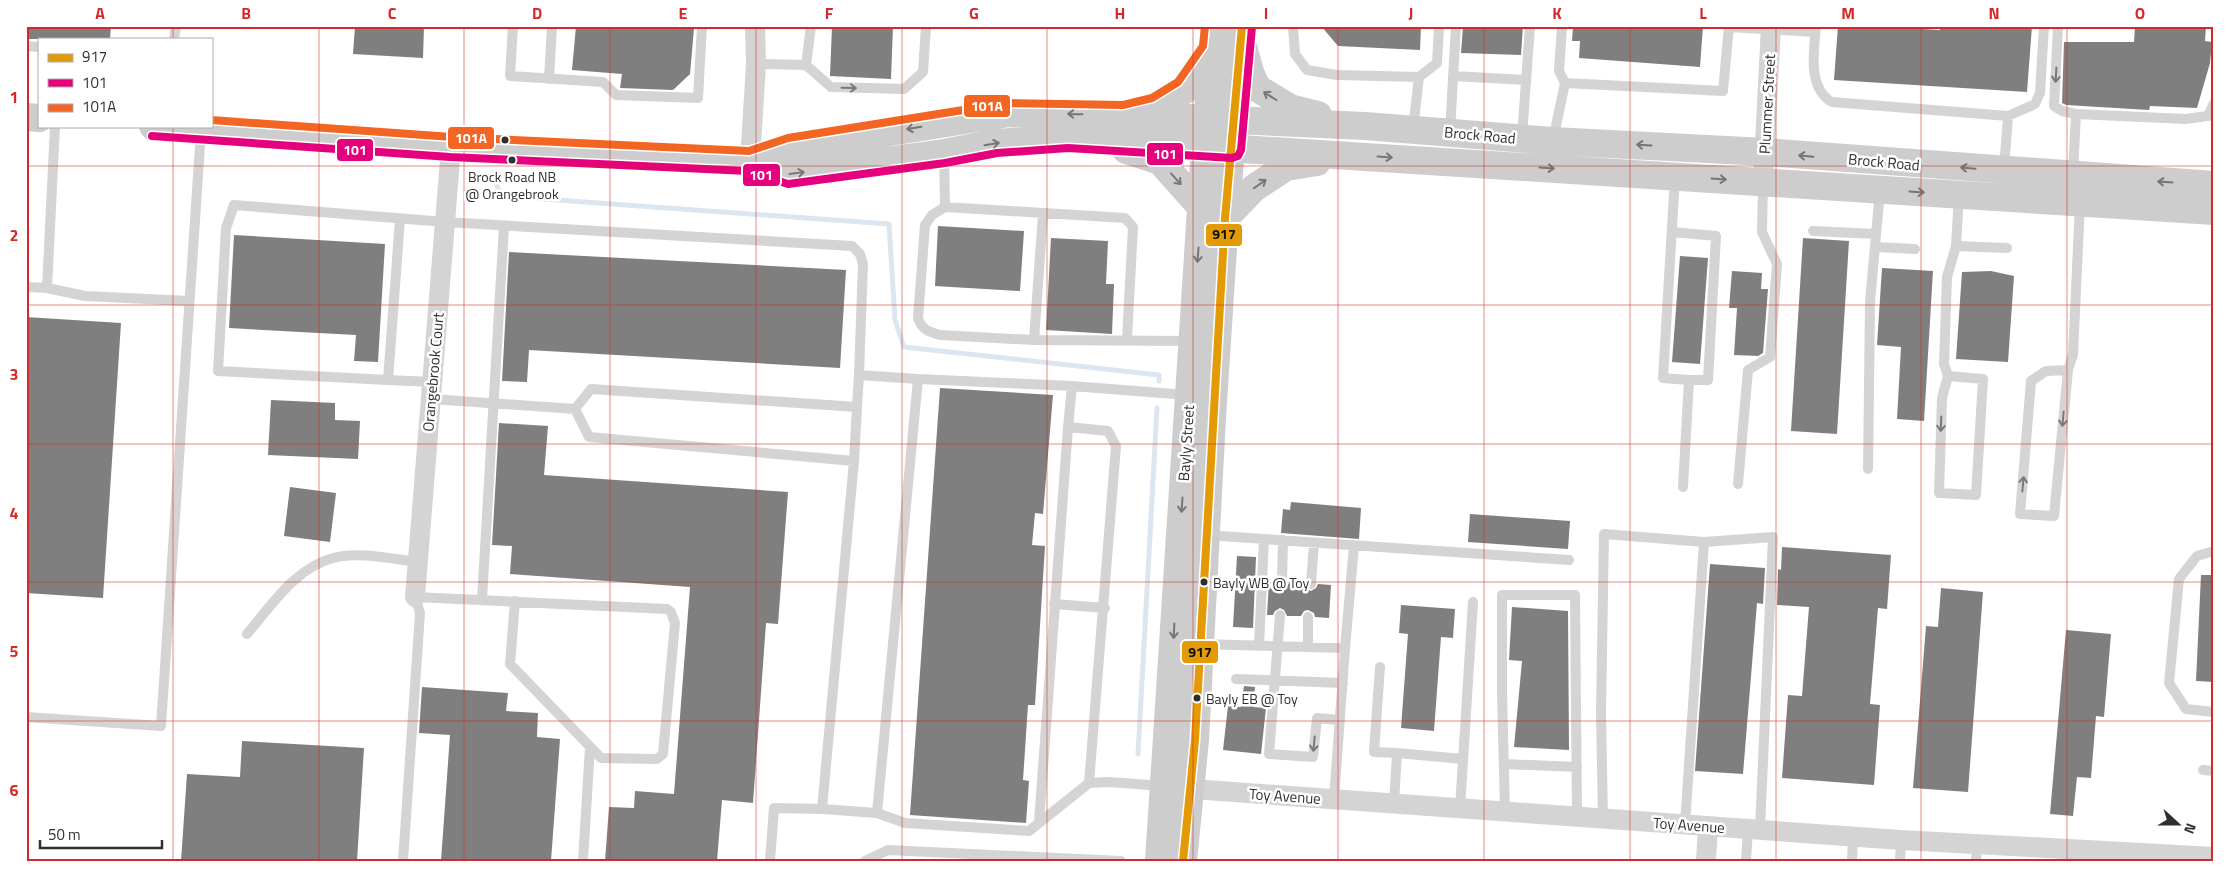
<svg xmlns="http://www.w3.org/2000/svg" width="2240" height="887" font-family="'Titillium Web',sans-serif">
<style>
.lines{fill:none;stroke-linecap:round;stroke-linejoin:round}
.stream{stroke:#dbe6f0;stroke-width:5}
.building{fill:#7f7f7f}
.service{stroke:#d4d4d4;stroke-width:10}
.minor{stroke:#d4d4d4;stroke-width:20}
.secondary{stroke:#cdcdcd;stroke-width:28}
.bus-1-casing{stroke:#fff;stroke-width:11}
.bus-2-casing{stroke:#fff;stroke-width:11}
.bus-3-casing{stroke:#fff;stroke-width:11}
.bus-1{stroke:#e39a05;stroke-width:8}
.bus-2{stroke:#e5007d;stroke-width:8}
.bus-3{stroke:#f26522;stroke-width:8}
.oneway{stroke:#797979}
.oneway2{stroke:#767676}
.grid{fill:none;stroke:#d62828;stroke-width:1;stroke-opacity:0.55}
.bus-dot{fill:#2f2f2f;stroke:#fff;stroke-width:2}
.labels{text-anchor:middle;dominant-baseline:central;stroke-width:5;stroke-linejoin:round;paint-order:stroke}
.bus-label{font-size:14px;fill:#2f2f2f;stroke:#fff;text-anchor:start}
.street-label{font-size:15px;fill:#2f2f2f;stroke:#fff}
.line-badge{stroke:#fff;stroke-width:2}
.badge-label{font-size:14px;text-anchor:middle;font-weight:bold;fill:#fff}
.pale-badge-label{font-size:14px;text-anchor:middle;font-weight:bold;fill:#111}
.neatline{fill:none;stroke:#d62828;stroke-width:2}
.grid-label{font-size:16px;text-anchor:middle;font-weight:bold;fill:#d62828}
</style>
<rect width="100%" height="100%" fill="#fff"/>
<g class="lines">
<!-- stream -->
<path class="stream" d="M493,173l7,23 389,28 6,96 9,27 255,28v6
M1138,754l19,-346"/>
</g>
<!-- building -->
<path class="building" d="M26,26h85l-1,13h-84z
M355,26h69l-1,32 -70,-4z
M576,26h91l27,2 -4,46 -17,16 -53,-2 2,-14 -50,-4z
M832,26h61l-2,53 -61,-3z
M1321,26h100l-1,24 -82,-4z
M1463,26h60l-2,29 -60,-2z
M1573,26h130l-3,41 -121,-9 1,-17h-8z
M1838,26h82l2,3 18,1v-4h92l-5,66 -193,-12z
M2135,26h71l-1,15 7,1 -2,21 -13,45 -47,-2 -1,4 -83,-5 -4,-2 2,-61h70z
M938,226l86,5 -4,60 -85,-5z
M234,235l151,9 -7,118 -24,-1 2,-26 -127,-7z
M1051,238l57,3 -2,43h8l-2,50 -66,-4z
M1803,238l46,3 -12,193 -46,-3z
M509,252l337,18 -6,98 -311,-18 -2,32 -25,-1z
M1680,256l28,2 -8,106 -28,-2z
M1882,268l51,3 -9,150 -27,-2 4,-72 -24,-2z
M1732,271l30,2 -1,16h7l-5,64 -5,3 -24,-1 3,-47h-8z
M1991,271l23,5 -6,86 -52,-3 6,-87z
M26,317l95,6 -18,275 -77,-5z
M940,388l113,7 -10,119 -8,-1 -3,32 13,1 -10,159h-7l-5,75 6,1 -3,42 -116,-8z
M271,400l64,3v17l25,1 -2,38 -90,-4z
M499,423l49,3 -4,49 244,17 -10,132 -12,-1 -13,180 -31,-3 -5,61h-112l4,-54 25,1 1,-17 39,3 16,-207 -180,-13 2,-28 -20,-1z
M290,487l46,6 -6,49 -46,-6z
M1291,502l70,6 -2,31 -78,-6 2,-24 7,1z
M1470,514l100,7 -2,28 -100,-7z
M1782,547l109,8 -4,54 -9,-1 -8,96 10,1 -6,80 -92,-7 6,-83 14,1 7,-89 -32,-2 1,-36 3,1z
M1237,556l19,1 -3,71 -20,-1z
M1710,564l55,4 -2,36 -6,-1 -14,171 -48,-3z
M2201,575h13v107l-18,-1z
M1269,582h6l1,4 5,3 5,-1 3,-5h15l3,6 4,2 5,-3 2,-4 13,1 -2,33 -14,-1 -1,-4 -6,-3 -4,1 -3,5h-14l-3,-6 -4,-2 -5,3 -2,4h-6z
M1941,588l42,4 -15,200 -55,-4 13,-162 12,1z
M1401,605l54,4 -2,29 -12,-1 -7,94 -33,-3 7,-94 -9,-1z
M1512,607l56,4 1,139 -55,-3 8,-86 -13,-1z
M2066,630l45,4 -7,83 -8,-1 -5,62 -14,-1 -4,39 -23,-2z
M1244,686l11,1 -2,20 13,1 -5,46 -38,-4 5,-44 13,1z
M422,687l86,6 -2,18 32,2 -1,24 23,2 -9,122h-110l9,-126 -31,-2z
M242,741l122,7 -7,113h-176l6,-87 53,3z"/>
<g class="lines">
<!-- service -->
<path class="service" d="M513,26l-3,50 93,6 13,13 82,3 4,-72
M1293,26l2,28 12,16 30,5 82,2
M1562,26l-3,45 6,12 158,8 6,-65
M1816,26c-2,24 -9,62 16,76l176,14 27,-12 5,-11 4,-67
M2058,26l-4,80 8,5 14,3
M1729,27l86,5
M174,39l2,-13
M26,46l13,1
M756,64l50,1 25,22 73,2 19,-17 3,-46
M806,65l5,-39
M1453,76l73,4
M549,79l3,-53
M2208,116l6,-13
M55,126l-8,162 38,8 104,5
M1413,129l6,-52 18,-14 2,-37
M1450,132l6,-106
M1522,137l8,-111
M1553,140l12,-57
M944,154l1,53 -13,8 -7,10 -7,93c4,12 11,14 22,17l94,5 157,1
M2004,169l4,-53
M2073,173l3,-59 110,5 28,-4
M1675,177l-12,201 26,2 -6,107
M1959,195l-3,51 51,2
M945,207l180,11 8,9 -6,112
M400,219l-12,161 44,2
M1813,231l63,3
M1672,232l44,4 -8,144h-19
M1876,247l39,2
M26,287l21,1
M1034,340l9,-126
M2068,370l-22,1 -15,10 -11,133 34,2 14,-146 5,-15 7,-152
M1948,376l35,3 -7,116 -37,-2 3,-95 6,-22 -4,-12 3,-87 9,-31
M388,380l-170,-9 8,-143 8,-23 211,17 407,24 8,8 3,10 -4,111 59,4
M1072,386l-154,-7 -41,434 28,10 124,8 60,-48
M431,399l144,10 16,-20 266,18 2,-32
M575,409l14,28 265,24 3,-54
M854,461l-32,348 55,4
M1868,469l2,-167 10,-112
M1738,484l10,-114 22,-13 7,-93 -15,-32 1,-49
M1206,535l363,25
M1704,542l69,-5 -13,292
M2214,551l-17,5 -18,23 -10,104 17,26 28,3
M1282,582l1,-42
M1311,584l3,-41
M482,600l22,-374
M1054,604l51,4
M1280,615l-11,139 44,3 4,-39 23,2
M247,634c24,-28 48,-66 86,-76 24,-7 60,1 85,4
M1200,644l145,4 -11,151
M1259,646l5,-107
M1308,646v-29
M1345,648l9,-102
M1380,667l-6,85 23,1 -3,50
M1236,679l107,4
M26,717l135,9 40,-595
M1397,753l66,6
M1504,764l73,3
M2203,770l11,1
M1163,786l-54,-4 -20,1 27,-337 -8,-15 -40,-4 4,-41 115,9
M1460,808l13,-206
M1505,811l-3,-119v-97h73l2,222
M1603,819l-2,-108 3,-177 100,8 -19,282
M1039,822l29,-395
M403,861l17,-248 -5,-16c84,4 168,8 252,12l4,3 4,11 -12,131 -6,5 -56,-1 -91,-94 5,-63
M583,861l7,-114
M770,861l4,-53 48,1
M865,861l23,-11 233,11
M1746,861l2,-32
M1852,861l1,-25
M1900,861l1,-21
M1976,861l1,-17"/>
<!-- minor -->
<path class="minor" d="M750,161l6,-97 -1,-38
M1763,182l8,-156
M415,597l36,-450
M1178,788l723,52 313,17
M1706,861l2,-35"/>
<!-- secondary -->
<path class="secondary" d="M1244,50l6,22 7,16 33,20 28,7
M1138,111l18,-4 29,-17 27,-39
M26,117l13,1
M153,126l298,21 299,14 38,13 156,-21 52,-10 72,-5 1146,73
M1126,150l34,11 41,46
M750,161l40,-13 219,-35 115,2 241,11 188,15 212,11 449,33
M1225,218l29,-30 32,-21 31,-5
M1159,861l46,-714 10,-121
M1183,861l12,-121 17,-322 13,-200 17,-192"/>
<!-- bus-1 casing -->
<g class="bus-1-casing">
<path id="bus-1" d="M1183,861l12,-121 30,-522 17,-192"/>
</g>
<!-- bus-2 casing -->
<g class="bus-2-casing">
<path id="bus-2" d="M152,136l298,21 298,14 40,13 157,-21 52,-10 71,-5 164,10 6,-2 3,-6 11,-123"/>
</g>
<!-- bus-3 casing -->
<g class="bus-3-casing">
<path id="bus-3" d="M211,120l241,17 297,14 39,-13 219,-35 116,2 29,-7 26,-16 25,-36 2,-20"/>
</g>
<!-- bus-1 -->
<use href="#bus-1" class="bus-1"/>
<!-- bus-2 -->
<use href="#bus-2" class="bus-2"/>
<!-- bus-3 -->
<use href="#bus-3" class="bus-3"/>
</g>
<!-- one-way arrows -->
<defs><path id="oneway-shaft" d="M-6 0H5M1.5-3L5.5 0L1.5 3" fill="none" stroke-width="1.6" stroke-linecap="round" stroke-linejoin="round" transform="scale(1.25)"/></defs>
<g class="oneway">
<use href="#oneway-shaft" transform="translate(2056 75) rotate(93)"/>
<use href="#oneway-shaft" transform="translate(849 88) rotate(1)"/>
<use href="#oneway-shaft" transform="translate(2063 419) rotate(95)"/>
<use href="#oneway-shaft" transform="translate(1941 424) rotate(92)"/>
<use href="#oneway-shaft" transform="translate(2023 484) rotate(-85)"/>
<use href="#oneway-shaft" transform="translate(1314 744) rotate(96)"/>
</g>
<g class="oneway2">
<use href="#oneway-shaft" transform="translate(1270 96) rotate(-148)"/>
<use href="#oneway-shaft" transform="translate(1075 114) rotate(-179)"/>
<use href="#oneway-shaft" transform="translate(914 128) rotate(171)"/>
<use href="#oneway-shaft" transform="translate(992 144) rotate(-9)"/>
<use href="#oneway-shaft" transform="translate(1644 145) rotate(-177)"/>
<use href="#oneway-shaft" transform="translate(1806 156) rotate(-175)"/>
<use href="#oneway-shaft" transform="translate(1385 157) rotate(4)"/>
<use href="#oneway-shaft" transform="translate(1547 168) rotate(4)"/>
<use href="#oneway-shaft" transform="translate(1968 168) rotate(-175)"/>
<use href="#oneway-shaft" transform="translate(797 173) rotate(-8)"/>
<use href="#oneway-shaft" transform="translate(1176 179) rotate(48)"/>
<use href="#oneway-shaft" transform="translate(1719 179) rotate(4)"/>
<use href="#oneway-shaft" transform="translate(2165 182) rotate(-176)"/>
<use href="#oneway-shaft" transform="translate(1260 184) rotate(-35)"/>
<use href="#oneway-shaft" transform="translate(1917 192) rotate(4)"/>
<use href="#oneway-shaft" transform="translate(1198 255) rotate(94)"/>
<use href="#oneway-shaft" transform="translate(1182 505) rotate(94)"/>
<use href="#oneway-shaft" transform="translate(1174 631) rotate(93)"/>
</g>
<!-- grid -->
<path class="grid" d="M173,26v13M319,26v835M464,26v835M610,26v835M756,26v835M902,26v835M1047,26v835M1193,26v835M1338,26v835M1484,26v835M1630,26v835M1776,26v835M1921,26v835M2067,26v835M173,126v735M26,166h2188M26,305h2188M26,444h2188M26,582h2188M26,721h2188"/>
<!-- markers -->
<g class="bus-dot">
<circle cx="505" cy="140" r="4.5"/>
<circle cx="512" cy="160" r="4.5"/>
<circle cx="1204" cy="582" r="4.5"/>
<circle cx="1197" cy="698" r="4.5"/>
</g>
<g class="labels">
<!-- bus labels -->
<g class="bus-label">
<text x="512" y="176" text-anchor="middle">Brock Road NB<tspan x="512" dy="17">@ Orangebrook</tspan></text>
<text x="1213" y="582">Bayly WB @ Toy</text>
<text x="1206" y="698">Bayly EB @ Toy</text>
</g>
<!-- street labels -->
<g class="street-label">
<text transform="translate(1767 104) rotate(-87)">Plummer Street</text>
<text transform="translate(1480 135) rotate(5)">Brock Road</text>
<text transform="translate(1884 162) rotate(5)">Brock Road</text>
<text transform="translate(433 372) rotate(-85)">Orangebrook Court</text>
<text transform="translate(1186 443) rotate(-86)">Bayly Street</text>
<text transform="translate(1285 796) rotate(4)">Toy Avenue</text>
<text transform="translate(1689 825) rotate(4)">Toy Avenue</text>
</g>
</g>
<g class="line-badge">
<rect x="963" y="94" width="48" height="24" rx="5" fill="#f26522"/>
<rect x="447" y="126" width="48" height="24" rx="5" fill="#f26522"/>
<rect x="336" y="138" width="38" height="24" rx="5" fill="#e5007d"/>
<rect x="1146" y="142" width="38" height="24" rx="5" fill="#e5007d"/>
<rect x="742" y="163" width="39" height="24" rx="5" fill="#e5007d"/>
<rect x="1205" y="223" width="38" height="24" rx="5" fill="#e39a05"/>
<rect x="1181" y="640" width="38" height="24" rx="5" fill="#e39a05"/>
</g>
<g class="badge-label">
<text x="987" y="111">101A</text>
<text x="471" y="143">101A</text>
<text x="355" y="155">101</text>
<text x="1165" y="159">101</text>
<text x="761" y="180">101</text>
</g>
<g class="pale-badge-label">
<text x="1224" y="239">917</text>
<text x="1200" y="657">917</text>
</g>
<!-- border -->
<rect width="2240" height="887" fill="none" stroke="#ffffff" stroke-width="55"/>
<!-- legend -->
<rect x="38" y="38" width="175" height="90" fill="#ffffff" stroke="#acacac"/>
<rect x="48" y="54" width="25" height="8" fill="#e39a05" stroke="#acacac"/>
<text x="82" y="62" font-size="15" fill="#2f2f2f">917</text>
<rect x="48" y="79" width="25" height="8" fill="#e5007d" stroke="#acacac"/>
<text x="82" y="88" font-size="15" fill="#2f2f2f">101</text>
<rect x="48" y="104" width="25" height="8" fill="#f26522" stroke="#acacac"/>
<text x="82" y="112" font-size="15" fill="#2f2f2f">101A</text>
<!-- north arrow -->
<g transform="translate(2178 824) rotate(111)" stroke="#ffffff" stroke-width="4" paint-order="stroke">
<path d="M0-4L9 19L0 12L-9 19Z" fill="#2f2f2f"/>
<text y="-8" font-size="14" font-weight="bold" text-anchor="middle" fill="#2f2f2f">N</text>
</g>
<!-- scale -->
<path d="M40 840v8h122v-8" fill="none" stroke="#2f2f2f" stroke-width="2.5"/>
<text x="48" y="840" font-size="15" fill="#2f2f2f" stroke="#ffffff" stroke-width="4" paint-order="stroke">50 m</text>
<rect x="28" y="28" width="2184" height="832" class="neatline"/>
<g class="grid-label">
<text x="100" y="19">A</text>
<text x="246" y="19">B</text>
<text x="392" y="19">C</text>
<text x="537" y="19">D</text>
<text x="683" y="19">E</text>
<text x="829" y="19">F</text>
<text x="974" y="19">G</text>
<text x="1120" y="19">H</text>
<text x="1266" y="19">I</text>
<text x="1411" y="19">J</text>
<text x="1557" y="19">K</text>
<text x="1703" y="19">L</text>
<text x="1848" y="19">M</text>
<text x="1994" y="19">N</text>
<text x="2140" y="19">O</text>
<text x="14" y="103">1</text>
<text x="14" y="241">2</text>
<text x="14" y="380">3</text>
<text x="14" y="519">4</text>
<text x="14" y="657">5</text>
<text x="14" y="796">6</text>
</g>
</svg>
